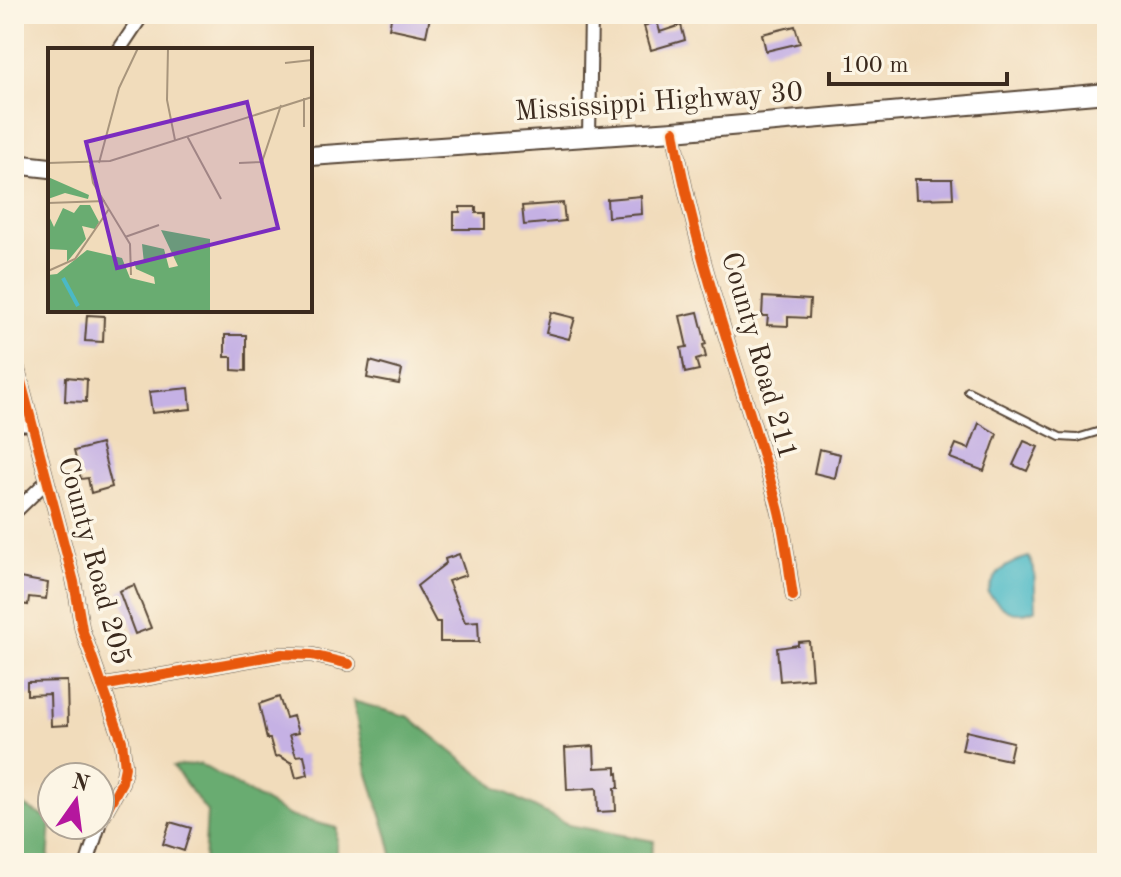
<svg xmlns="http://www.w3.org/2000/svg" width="1121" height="877" font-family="'Old Standard TT',serif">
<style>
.forest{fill:#69ac71;stroke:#526b48;stroke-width:2}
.water{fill:#4bb9c6;stroke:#437272;stroke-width:2}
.building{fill:#c5b1e4}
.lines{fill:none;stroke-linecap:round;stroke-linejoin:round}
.lane-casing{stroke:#564536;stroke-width:10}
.street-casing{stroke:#564536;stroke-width:16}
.primary-casing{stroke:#564536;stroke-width:22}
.lane{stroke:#fff;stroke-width:6}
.street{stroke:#fff;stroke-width:12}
.primary{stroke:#fff;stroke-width:18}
.cycleway-casing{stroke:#fcf5e5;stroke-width:15}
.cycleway{stroke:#e8590c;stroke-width:10}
.labels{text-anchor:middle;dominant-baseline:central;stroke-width:7;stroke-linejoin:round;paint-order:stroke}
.street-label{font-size:28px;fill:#3b2a1e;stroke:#fcf5e5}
.inset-river{fill:none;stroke:#4bb9c6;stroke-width:4}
.inset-road{fill:none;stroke:#a8957c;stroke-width:2}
.view{fill:#7b2cbf;fill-opacity:0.15;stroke:#7b2cbf;stroke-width:4}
.inset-edge{fill:none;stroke:#3b2a1e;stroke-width:4}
</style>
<rect width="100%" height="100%" fill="#fcf5e5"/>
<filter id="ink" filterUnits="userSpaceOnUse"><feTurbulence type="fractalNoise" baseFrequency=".0125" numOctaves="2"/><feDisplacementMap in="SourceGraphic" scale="16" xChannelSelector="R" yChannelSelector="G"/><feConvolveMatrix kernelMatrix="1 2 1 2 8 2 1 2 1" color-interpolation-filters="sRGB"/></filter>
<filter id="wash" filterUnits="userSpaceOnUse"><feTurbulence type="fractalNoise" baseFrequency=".006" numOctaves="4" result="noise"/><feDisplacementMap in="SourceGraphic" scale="32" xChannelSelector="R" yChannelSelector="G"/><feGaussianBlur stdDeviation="1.8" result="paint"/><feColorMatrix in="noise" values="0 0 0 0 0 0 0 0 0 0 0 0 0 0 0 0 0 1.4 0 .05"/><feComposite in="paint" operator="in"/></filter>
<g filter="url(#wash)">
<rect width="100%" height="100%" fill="#f1dcbb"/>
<!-- forest -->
<path class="forest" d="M353,701l56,16 88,71 72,37 85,16 -5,22h-255l-6,-26 -21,-66z
M200,764l90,52 47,12 -1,35h-132l3,-51 -34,-46z
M14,800l37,21 -3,42h-34z"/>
<!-- water -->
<path class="water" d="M1029,557l5,12 2,40c-23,10 -33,1 -48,-16 7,-22 19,-30 41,-36z"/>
<g id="blocks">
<!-- building -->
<path class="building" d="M392,14l38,3 -4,19 -37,-8z
M657,21l3,11 21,-7 4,15 -34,10 -7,-24z
M795,26l5,17 -34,8 -4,-17z
M915,179h37l1,19 -37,1z
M641,196l1,18 -34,3 -1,-18z
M563,203l2,18 -41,4 -2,-19z
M460,207h16v6h9v16h-31v-17h6z
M763,297l47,3 -1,18 -21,-1v9l-21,-1 1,-9h-6z
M551,312l24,6 -6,21 -23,-6z
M698,312l8,32 -3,1 3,12 -10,3 3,10 -14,3 -4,-25 6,-1 -7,-31z
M87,315l17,1 -1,26 -18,-1z
M225,335h21v36l-14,-1v-13h-7z
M370,361l32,9 -3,14 -32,-6z
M66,377l21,2 -1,23 -21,-1z
M189,388l2,21 -39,4 -3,-21z
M979,423l18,11 -13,37 -34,-13 6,-14 13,5z
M1024,441l14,6 -11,24 -14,-6z
M101,444l11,43 -21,6 -3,-15 -7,1 -7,-28z
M819,449l21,5 -5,24 -21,-5z
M459,554l7,21 -18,6 17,41 13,-1 1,21h-39v-20h-4l-19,-36 29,-23 -1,-4z
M14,577l34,6 -2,16 -17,-2 -1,8 -14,-2z
M134,585l17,43 -16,6 -16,-43z
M809,641l3,37 -32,3 -3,-33 21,-3v-3z
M67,681l1,44 -17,1 -1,-32 -23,1v-13z
M279,697l7,21 7,-2 5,17 -9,2 7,21 8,-1 4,20 -12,3 -4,-15 -13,-7 -4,1 -5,-18h-3l-8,-35z
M966,731l47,11 -4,18 -47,-10z
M594,746l1,22 21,-1v7l2,-1 1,15h-4l1,23 -18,1 -1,-24 -30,2 -2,-42z
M170,822l21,6 -7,23 -21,-7z"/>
</g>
</g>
<g filter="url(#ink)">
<use href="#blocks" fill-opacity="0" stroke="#564536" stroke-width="2"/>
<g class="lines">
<!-- lane casing -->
<g class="lane-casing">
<path id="lane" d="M968,391l92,46 17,1 30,-9"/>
</g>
<!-- street casing -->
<g class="street-casing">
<path id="street" d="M119,50l24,-36
M674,131c21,126 67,246 102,369 9,31 12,64 17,96
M589,136l2,-122
M14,355l60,227 8,47 40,112 3,26 -3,15 -22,39
M14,425l18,-1
M14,513l32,-31
M102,686l180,-32 30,1 37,9
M87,863l12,-38"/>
</g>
<!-- primary casing -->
<g class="primary-casing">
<path id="primary" d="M310,156l364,-25 433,-38
M14,164l36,4"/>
</g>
<!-- lane -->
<use href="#lane" class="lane"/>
<!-- street -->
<use href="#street" class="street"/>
<!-- primary -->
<use href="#primary" class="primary"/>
<!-- cycleway casing -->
<g class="cycleway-casing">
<path id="cycleway" d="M674,131c21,126 67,246 102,369 9,31 12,64 17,96
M14,355l60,227 8,47 40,112 3,26 -3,15 -22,39
M102,686l180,-32 30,1 37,9"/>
</g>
<!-- cycleway -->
<use href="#cycleway" class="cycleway"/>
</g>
</g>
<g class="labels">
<!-- street labels -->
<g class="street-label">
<text transform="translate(659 103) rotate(-4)">Mississippi Highway 30</text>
<text transform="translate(758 356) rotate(74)">County Road 211</text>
<text transform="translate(93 561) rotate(75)">County Road 205</text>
</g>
</g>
<!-- overview -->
<g transform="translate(48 48)">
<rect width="264" height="264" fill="#f1dcbb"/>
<path d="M0,129l41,18 -1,4 -23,-6 -17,6zM32,157h10l9,17 -4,7 -13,-3 4,13 -19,23v-12l-19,-1v-35l6,13 9,-19 11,5zM113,182l49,9v73l-162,-1v-36l9,-1 30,-24 35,8 8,20 25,6 -1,-7 -18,-8 -2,-8 10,2 -2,-19 22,5 5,19 9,-2z" fill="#69ac71"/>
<path class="inset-river" d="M15,230l15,28"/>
<path class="inset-road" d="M120,0l-1,52 8,40M237,15l27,-3M256,50v29M139,88l34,63M0,115l62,-2 202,-64M51,115l20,-75 19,-40M191,115l23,-1 19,-57M42,117l3,18 37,61 1,31M0,155l57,-2M77,189l34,-12M0,223l27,-12 34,-50"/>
<path class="view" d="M199,54l31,126 -161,40 -31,-126z"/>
<rect width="264" height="264" class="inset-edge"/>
</g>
<!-- margin -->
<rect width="1121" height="877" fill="none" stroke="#fcf5e5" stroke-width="48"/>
<!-- north arrow -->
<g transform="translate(76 801) rotate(14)"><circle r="38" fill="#fcf5e5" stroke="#afa495" stroke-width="2"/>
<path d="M0-6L14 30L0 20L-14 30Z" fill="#b5179e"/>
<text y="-12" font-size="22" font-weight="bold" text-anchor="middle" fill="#3b2a1e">N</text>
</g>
<!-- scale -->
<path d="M829 72v12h178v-12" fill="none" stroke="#3b2a1e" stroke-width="4"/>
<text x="841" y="72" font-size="24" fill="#3b2a1e" stroke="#fcf5e5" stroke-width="6" paint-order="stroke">100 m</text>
</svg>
